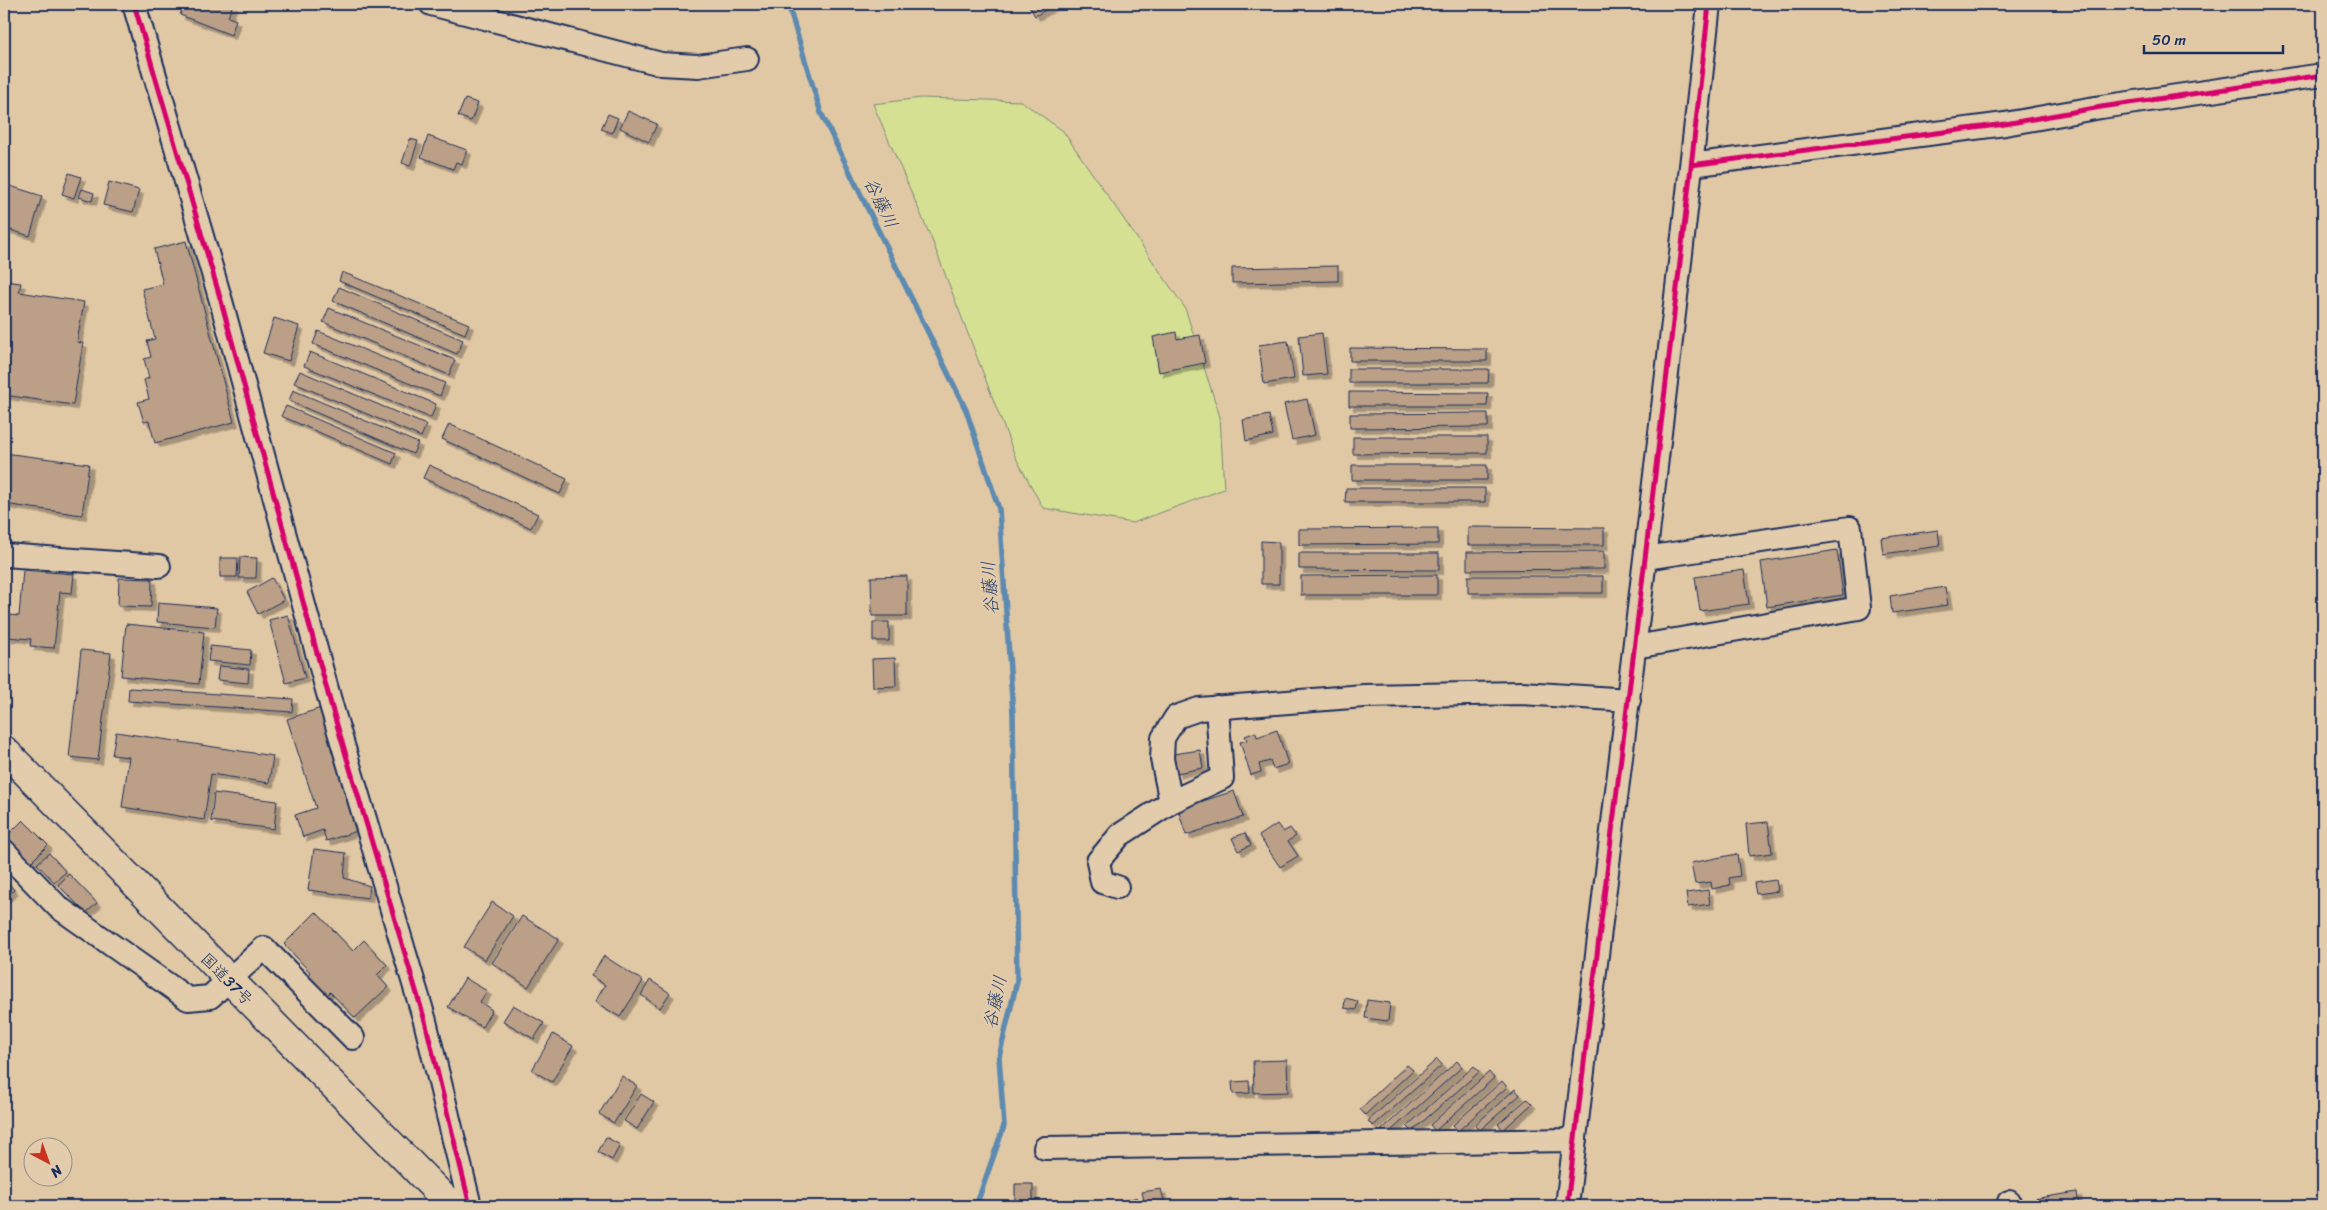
<svg xmlns="http://www.w3.org/2000/svg" width="2327" height="1210" font-family="Sriracha,'Klee One',sans-serif">
<style>
.green{fill:#d5e093;stroke:#788878}
.lines{fill:none;stroke-linecap:round;stroke-linejoin:round}
.stream{stroke:#5c8ab0;stroke-width:5.5}
.building{fill:#bb9f86;stroke:#1b2f5e;filter:url(#shadow)}
.minor-casing{stroke:#1b2f5e;stroke-width:26}
.highway-casing{stroke:#1b2f5e;stroke-width:31}
.minor{stroke:#e2ccab;stroke-width:22}
.highway{stroke:#e2ccab;stroke-width:28}
.cycleway-casing{stroke:#e2ccab;stroke-width:8}
.cycleway{stroke:#d6006c;stroke-width:5}
.labels{text-anchor:middle;dominant-baseline:central;stroke-width:4;stroke-linejoin:round;paint-order:stroke}
.street-label{font-size:16px;fill:#1b2f5e;stroke:#e2ccab}
.water-label{font-size:18px;font-style:italic;fill:#263e6c;stroke:#e2ccab}
</style>
<defs>
<filter id="shadow"><feDropShadow dx="4.5" dy="4.5" stdDeviation="0" flood-color="#0004"/></filter>
</defs>
<rect width="100%" height="100%" fill="#e1c8a5"/>
<filter id="ink" filterUnits="userSpaceOnUse"><feTurbulence type="fractalNoise" baseFrequency=".02" numOctaves="2"/><feDisplacementMap in="SourceGraphic" scale="10" xChannelSelector="R" yChannelSelector="G"/><feConvolveMatrix kernelMatrix="1 2 1 2 8 2 1 2 1" color-interpolation-filters="sRGB"/></filter>
<g filter="url(#ink)">
<!-- green -->
<path class="green" d="M921,98l100,3 42,30 122,177 35,109 4,72 -91,34 -90,-15 -28,-52 -83,-216 -59,-136z"/>
<g class="lines">
<!-- stream -->
<path class="stream" d="M788,4l33,109 145,297 33,99 14,205 4,267 -18,76 5,69 -28,80"/>
</g>
<!-- building -->
<path class="building" d="M184,4h23l5,2 1,-2h20l-5,13 8,3 -5,15 -51,-20z
M1028,4h28l-21,12z
M465,99l13,4 -7,18 -13,-5z
M628,111l29,13 -8,18 -29,-14z
M608,114l10,4 -6,15 -11,-4z
M428,136l39,14 -5,14 -6,-2 -3,7 -32,-12z
M410,139l8,2 -8,25 -8,-3z
M69,173l12,4 -7,21 -12,-4z
M109,182l30,8 -6,22 -30,-7z
M4,184l38,12 -12,40 -26,-8z
M82,189l12,4 -2,8 -13,-4z
M186,241l48,181 -79,21 -6,-22 -5,1 -6,-20 11,-3 -5,-19 5,-2 -5,-19 7,-2 -4,-16 8,-2 -13,-50 21,-5 -9,-35z
M1338,266v15l-106,2v-15z
M342,272l127,52 -4,10 -126,-53z
M4,281l17,2 -2,9 65,10 -7,40 6,1 -10,62 -69,-10z
M339,287l124,53 -6,14 -124,-53z
M329,308l126,52 -6,15 -126,-53z
M274,318l25,8 -10,35 -26,-8z
M318,331l127,52 -5,13 -127,-52z
M1176,332l1,7 23,-4 5,28 -46,9 -6,-35z
M1322,333l5,41 -24,2 -4,-40z
M1288,341l6,38 -30,5 -5,-39z
M1350,348l137,1v12h-137z
M310,352l126,52 -5,14 -127,-52z
M1349,369h140l-1,14h-139z
M300,371l126,54 -5,12 -127,-54z
M293,390l125,53 -5,11 -124,-53z
M1349,392l139,1 -1,13h-138z
M1307,399l8,36 -23,5 -8,-36z
M286,406l110,47 -4,11 -111,-48z
M1488,413v14l-138,1v-14z
M1269,415l4,20 -27,6 -3,-21z
M449,424l118,55 -7,15 -118,-55z
M1353,437h134v16l-134,1z
M4,453l85,11 -7,51 -78,-11z
M429,465l109,49 -7,14 -108,-50z
M1352,465h135v15h-135z
M1346,488h139v14h-140z
M1468,527l136,1v17h-136z
M1438,528v16l-139,1v-16z
M1938,530l2,16 -57,8 -2,-16z
M1261,541l18,1v42h-18z
M1837,550l6,45 -76,12 -6,-45z
M1604,551v18l-137,1v-18z
M1299,553h140v17l-140,-1z
M240,557l17,1 -1,20h-17z
M220,558h18l-1,19h-17z
M23,570l51,4 -2,19 -12,-1 -6,56 -24,-2 1,-7 -24,-2 2,-22 10,1z
M1744,570l5,34 -49,7 -5,-34z
M1437,575v20h-136v-19z
M907,576v40h-35l-1,-39z
M1468,576h135v17h-135z
M119,578l33,1 -1,28 -33,-1z
M272,578l12,22 -26,14 -11,-22z
M1945,587l3,18 -56,8 -2,-17z
M158,603l59,5 -2,19 -58,-5z
M288,615l17,63 -19,5 -17,-63z
M873,622h16v19h-16z
M126,624l78,8 -5,52 -78,-8z
M210,646l41,4 -1,15 -42,-4z
M81,650l30,3 -13,107 -29,-3z
M895,658l1,28 -23,1 -1,-28z
M219,666l30,3 -1,14 -31,-3z
M129,688l164,11 -1,13 -164,-11z
M321,708l39,122 -34,11 -3,-11 -20,7 -8,-22 21,-7 -29,-89z
M1277,730l11,34 -15,5 -3,-8 -11,3 2,8 -10,3 -11,-33 7,-2 -2,-4 11,-4 1,5z
M116,732l157,24 -4,27 -58,-9 -7,46 -82,-13 7,-50 -17,-2z
M1200,750l3,18 -26,5 -4,-19z
M1234,791l9,26 -57,18 -8,-26z
M214,793l63,8 -3,28 -63,-8z
M23,820l25,25 -19,19 -25,-25z
M1768,822l4,31 -23,3 -3,-32z
M1277,824l6,8 7,-4 6,8 -8,5 10,15 -18,11 -21,-31z
M1245,833l6,12 -13,6 -6,-13z
M314,849l32,4 -2,25 26,8 -2,12 -60,-8z
M49,853l17,19 -12,10 -17,-18z
M1737,854l3,22 -11,2 1,7 -18,4 -1,-7 -16,2 -4,-21z
M69,874l28,29 -11,10 -28,-28z
M4,878l10,12 -10,9z
M1776,880l2,11 -22,3 -2,-11z
M1708,890l2,14 -22,3 -2,-14z
M492,902l21,14 -28,44 -21,-13z
M316,912l37,39 11,-11 23,25 -10,10 11,12 -33,31 -25,-26 -4,4 -19,-20 3,-4 -26,-28z
M522,916l37,23 -31,48 -36,-24z
M604,956l39,25 -23,36 -25,-15 10,-17 -14,-9z
M465,978l22,13 -7,11 12,8 -10,17 -34,-20z
M650,980l20,13 -10,15 -19,-13z
M1345,998l13,3 -2,9 -12,-2z
M1367,1000l23,3 -2,18 -23,-3z
M513,1005l31,18 -10,16 -31,-18z
M553,1034l20,12 -21,36 -20,-12z
M1437,1059l5,6 -69,61 -5,-5z
M1287,1060l1,32 -34,1 -1,-32z
M1457,1061l5,6 -79,71 -5,-5z
M1407,1065l6,5 -48,45 -5,-6z
M1474,1066l5,6 -67,59 -5,-5z
M1489,1072l5,6 -59,53 -5,-6z
M622,1076l15,10 -23,37 -15,-9z
M1249,1081l1,12 -17,1 -1,-12z
M1502,1081l5,6 -49,44 -5,-6z
M1515,1089l5,6 -40,35 -5,-5z
M641,1094l13,8 -17,27 -13,-8z
M1527,1099l5,5 -29,26 -5,-6z
M606,1137l14,8 -8,15 -14,-8z
M1015,1184h18v22h-18z
M1161,1189l3,12 -19,4 -3,-13z
M2077,1192l2,14h-45l-1,-7z
M1137,1197l3,9h-14l-2,-5z
M1231,1198l3,8h-24z"/>
<g class="lines">
<!-- minor casing -->
<g class="minor-casing">
<path id="minor" d="M134,4l87,297 111,407 93,313 45,185
M431,4l230,60 37,2 49,-7
M1691,165l314,-41 96,-17 222,-32
M4,555l155,11
M1635,647l224,-39 -9,-80 -205,30
M1171,802l51,-24 -5,-71
M4,851l54,56 130,92 22,-2 54,-49 89,90
M1117,887l-15,-5 -4,-21 22,-26 51,-33 -9,-43 1,-21 13,-21 23,-8 165,-13 158,-3 107,7
M1045,1148l530,-8
M1567,1206c47,-401 99,-801 142,-1202
M2008,1206l1,-4"/>
</g>
<!-- highway casing -->
<g class="highway-casing">
<path id="highway" d="M4,750l448,456"/>
</g>
<!-- minor -->
<use href="#minor" class="minor"/>
<!-- highway -->
<use href="#highway" class="highway"/>
<!-- cycleway casing -->
<g class="cycleway-casing">
<path id="cycleway" d="M134,4l87,297 111,407 93,313 45,185
M1691,165l314,-41 96,-17 222,-32
M1567,1206c47,-401 99,-801 142,-1202"/>
</g>
<!-- cycleway -->
<use href="#cycleway" class="cycleway"/>
</g>
</g>
<g class="labels">
<!-- street labels -->
<g class="street-label">
<text transform="translate(227 979) rotate(45)">国道37号</text>
</g>
<!-- water labels -->
<g class="water-label">
<text transform="translate(881 203) rotate(64)">谷藤川</text>
<text transform="translate(990 588) rotate(-94)">谷藤川</text>
<text transform="translate(995 1002) rotate(-78)">谷藤川</text>
</g>
</g>
<!-- margin -->
<rect width="2327" height="1210" fill="none" stroke="#e2ccab" stroke-width="20"/>
<rect x="10" y="10" width="2307" height="1190" fill="none" stroke="#1b2f5e" stroke-width="2" filter="url(#ink)"/>
<!-- north arrow -->
<g transform="translate(48 1162) rotate(139)"><circle r="24" fill="#e2ccab" stroke="#928d8c"/>
<path d="M0-4L9 19L0 12L-9 19Z" fill="#c8321e"/>
<text y="-8" font-size="14" font-weight="bold" text-anchor="middle" fill="#1b2f5e">N</text>
</g>
<!-- scale -->
<path d="M2144 45v8h139v-8" fill="none" stroke="#1b2f5e" stroke-width="2.5"/>
<text x="2152" y="45" font-size="15" fill="#1b2f5e" stroke="#e2ccab" stroke-width="4" paint-order="stroke">50 m</text>
</svg>
